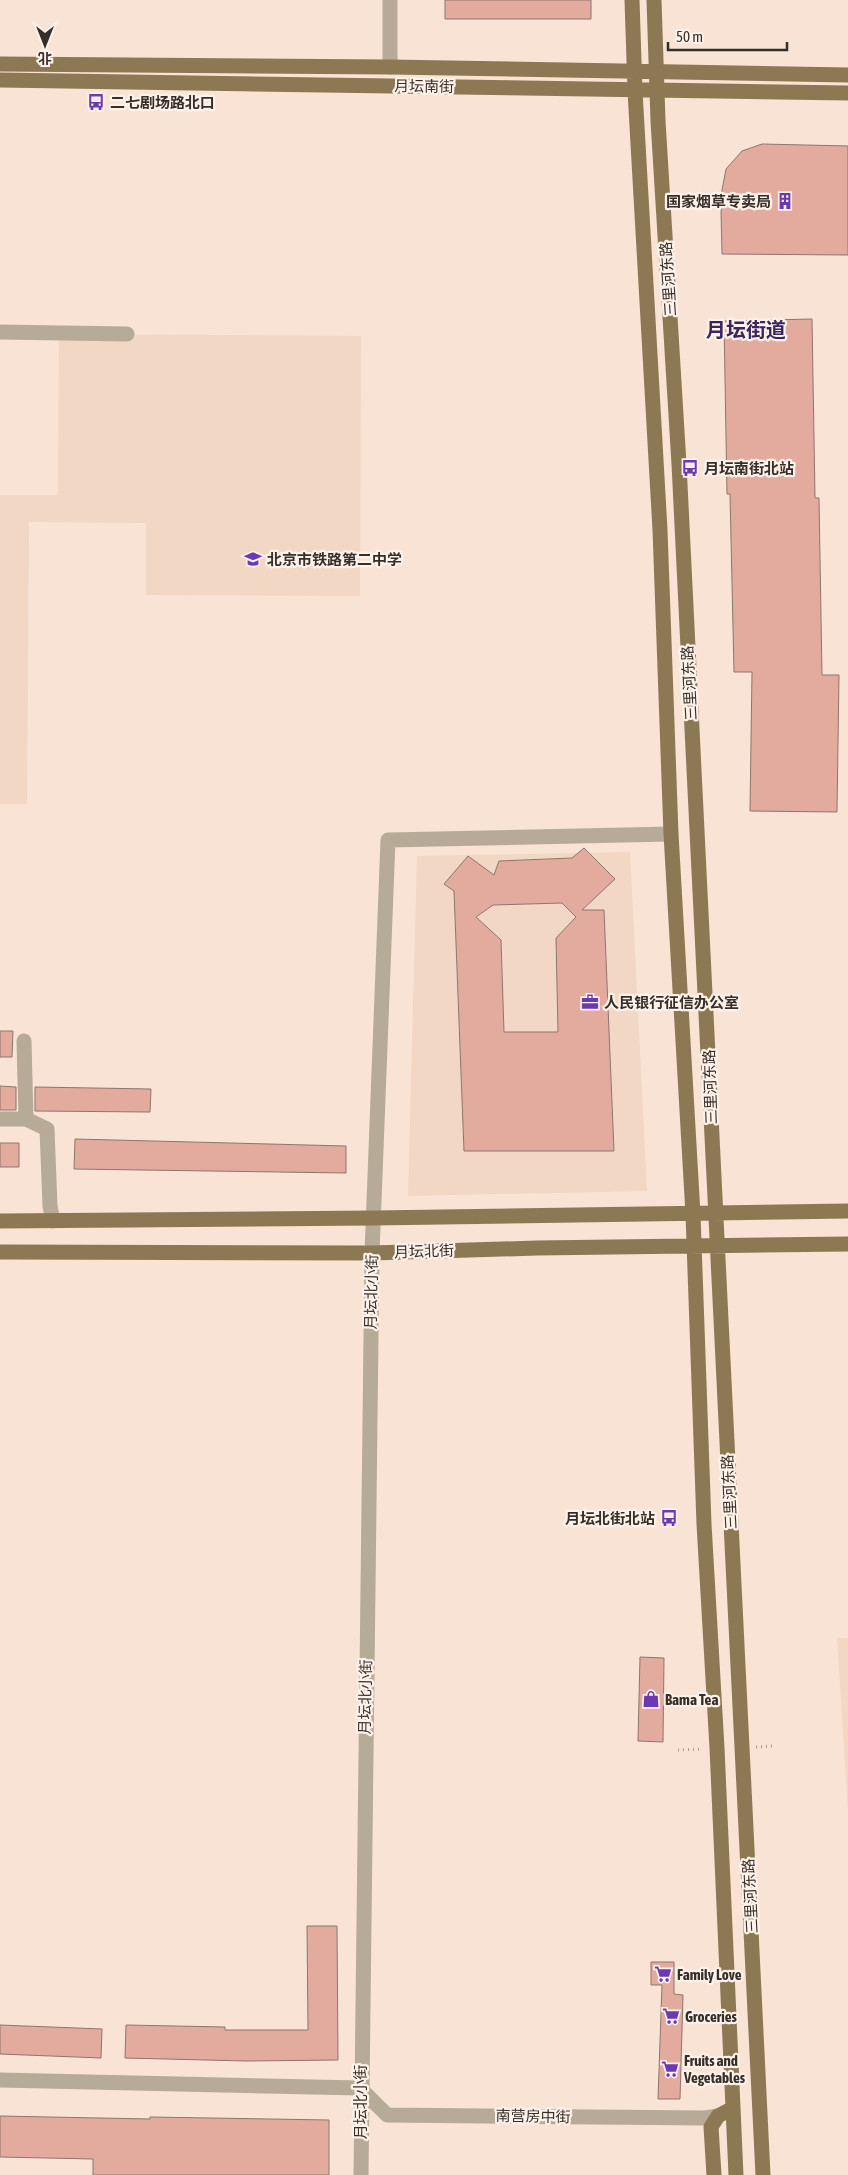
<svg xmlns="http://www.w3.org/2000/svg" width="848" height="2175" font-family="'Asap Condensed','Noto Sans SC',sans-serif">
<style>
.built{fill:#f1d7c4}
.building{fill:#e2ab9e;stroke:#8d7671;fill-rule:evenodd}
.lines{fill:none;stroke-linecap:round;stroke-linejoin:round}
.path{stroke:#ac9c91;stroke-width:3;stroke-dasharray:1 4;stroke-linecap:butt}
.minor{stroke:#b7ab98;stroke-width:15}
.major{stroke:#8d7854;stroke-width:15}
.labels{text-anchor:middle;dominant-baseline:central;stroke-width:4.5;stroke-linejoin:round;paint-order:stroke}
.street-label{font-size:15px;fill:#362e28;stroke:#fff2ea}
.poi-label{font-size:15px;font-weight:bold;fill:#362e28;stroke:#fff2ea;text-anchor:start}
.district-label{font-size:20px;font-weight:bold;fill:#3b255f;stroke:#fff2ea}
</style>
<rect width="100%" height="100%" fill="#f8e3d5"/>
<!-- built -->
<path class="built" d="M59,334l302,2 -1,260 -214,-1v-72l-117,-1 -2,282h-27v-309h58z
M630,852l17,339 -239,5 9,-340z
M837,1638h11v173z"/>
<!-- building -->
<path class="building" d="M445,0h146v19h-146z
M762,144l86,2v109l-126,-1 -1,-43 1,-21 4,-21 16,-18z
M812,319l3,179h4l3,177h17l-2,137 -87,-1 2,-139h-18l-4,-178h-3l-3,-173z
M584,848l31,31 -33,31h22l10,241h-150l-10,-260 -10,-7 24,-28 26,19 5,-14 73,-3zM562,903l14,14 -20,21 2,94h-54l-3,-92 -25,-23 17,-12z
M0,1031h13l-1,26h-12z
M0,1086l16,1v23h-16z
M35,1087l116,2 -1,23 -115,-1z
M75,1139l271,7v27l-272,-4z
M0,1143h19v24h-19z
M640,1657l24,1 -1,84 -25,-1z
M307,1926h30l1,134 -92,1 -121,-3 1,-33 99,2v3h83z
M651,1962h23v32l9,1 -3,104h-22l4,-114h-11z
M0,2025l102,4 -1,29 -101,-4z
M0,2116l150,3v-2l179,3v55h-236v-16l-93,-2z"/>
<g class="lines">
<!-- path -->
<path class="path" d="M756,1747l17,-1
M678,1750l25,-1"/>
<!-- minor -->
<path class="minor" d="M390,67v-67
M0,332l127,2
M24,1041l2,78 21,10 3,77 3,15
M0,1119h26
M0,2080l360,8 27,27 318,3 13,-2
M361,2175l11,-922 16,-413 283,-6"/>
<!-- major -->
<path class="major" d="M632,0l3,91 25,439 11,304 22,380 11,310 13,224 19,427
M654,0l4,121 21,343 84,1711
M0,64l390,3 458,8
M0,80l848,13
M0,1221l374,-3 474,-7
M0,1252l372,1 165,-5 311,-4
M714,2175l-3,-48 7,-11 15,-8"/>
</g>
<!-- icons -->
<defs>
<g id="bus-bare" transform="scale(1.35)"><path d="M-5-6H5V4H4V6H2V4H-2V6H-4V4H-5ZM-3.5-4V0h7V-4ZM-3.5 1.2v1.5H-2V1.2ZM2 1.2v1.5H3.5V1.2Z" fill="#6b3ab2" stroke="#fff2ea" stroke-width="2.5" paint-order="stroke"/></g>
<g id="building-bare" transform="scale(1.35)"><path d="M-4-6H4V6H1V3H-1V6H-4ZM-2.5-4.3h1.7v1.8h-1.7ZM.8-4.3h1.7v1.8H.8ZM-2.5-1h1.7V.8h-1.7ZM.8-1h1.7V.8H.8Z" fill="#6b3ab2" stroke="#fff2ea" stroke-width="2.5" paint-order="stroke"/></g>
<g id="school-bare" transform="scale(1.35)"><path d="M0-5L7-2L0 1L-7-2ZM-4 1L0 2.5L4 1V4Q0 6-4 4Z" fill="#6b3ab2" stroke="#fff2ea" stroke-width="2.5" paint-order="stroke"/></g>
<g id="office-bare" transform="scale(1.35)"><path d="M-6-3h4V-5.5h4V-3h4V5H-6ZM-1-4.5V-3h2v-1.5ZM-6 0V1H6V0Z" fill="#6b3ab2" stroke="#fff2ea" stroke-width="2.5" paint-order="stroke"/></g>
<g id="shop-bare" transform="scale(1.35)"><path d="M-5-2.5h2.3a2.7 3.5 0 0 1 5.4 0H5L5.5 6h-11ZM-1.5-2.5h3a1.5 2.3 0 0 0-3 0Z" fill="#6b3ab2" stroke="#fff2ea" stroke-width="2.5" paint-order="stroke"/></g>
<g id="supermarket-bare" transform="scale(1.35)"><path d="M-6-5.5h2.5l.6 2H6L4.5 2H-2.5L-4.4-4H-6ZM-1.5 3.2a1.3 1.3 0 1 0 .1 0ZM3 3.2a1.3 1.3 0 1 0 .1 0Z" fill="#6b3ab2" stroke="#fff2ea" stroke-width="2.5" paint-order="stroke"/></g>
</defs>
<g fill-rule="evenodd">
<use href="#bus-bare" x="96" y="102"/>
<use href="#building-bare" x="785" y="201"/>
<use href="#bus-bare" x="690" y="468"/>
<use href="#school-bare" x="253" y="559"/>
<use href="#office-bare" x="590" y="1002"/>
<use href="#bus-bare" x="669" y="1518"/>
<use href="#shop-bare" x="651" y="1699"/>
<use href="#supermarket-bare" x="663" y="1974"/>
<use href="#supermarket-bare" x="671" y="2016"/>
<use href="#supermarket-bare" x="670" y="2069"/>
</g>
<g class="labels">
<!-- street labels -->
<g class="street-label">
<text transform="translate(424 86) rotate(1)">月坛南街</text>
<text transform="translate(668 279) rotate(-94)">三里河东路</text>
<text transform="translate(689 683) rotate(-93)">三里河东路</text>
<text transform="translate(710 1087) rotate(-92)">三里河东路</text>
<text transform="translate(424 1251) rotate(-2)">月坛北街</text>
<text transform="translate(371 1292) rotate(-89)">月坛北小街</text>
<text transform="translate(729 1492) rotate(-93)">三里河东路</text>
<text transform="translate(365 1697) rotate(-89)">月坛北小街</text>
<text transform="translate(750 1896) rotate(-93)">三里河东路</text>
<text transform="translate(360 2102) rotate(-90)">月坛北小街</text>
<text transform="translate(533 2116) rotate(1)">南营房中街</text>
</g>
<!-- poi labels -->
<g class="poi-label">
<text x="110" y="102">二七剧场路北口</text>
<text x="771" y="201" text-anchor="end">国家烟草专卖局</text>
<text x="704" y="468">月坛南街北站</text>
<text x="267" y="559">北京市铁路第二中学</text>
<text x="604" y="1002">人民银行征信办公室</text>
<text x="655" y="1518" text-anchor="end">月坛北街北站</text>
<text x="665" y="1699">Bama Tea</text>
<text x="677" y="1974">Family Love</text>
<text x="685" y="2016">Groceries</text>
<text x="684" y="2060">Fruits and<tspan x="684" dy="17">Vegetables</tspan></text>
</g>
<!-- district labels -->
<g class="district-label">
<text x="746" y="329">月坛街道</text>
</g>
</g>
<!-- north arrow -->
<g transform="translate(45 45) rotate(180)" stroke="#fff2ea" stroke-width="4" paint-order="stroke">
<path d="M0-4L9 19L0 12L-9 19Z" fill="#362e28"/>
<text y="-8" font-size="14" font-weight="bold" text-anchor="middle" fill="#362e28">北</text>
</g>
<!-- scale -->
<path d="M668 42v8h119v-8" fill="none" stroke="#362e28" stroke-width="2.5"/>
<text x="676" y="42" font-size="15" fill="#362e28" stroke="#fff2ea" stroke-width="4" paint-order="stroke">50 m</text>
</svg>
